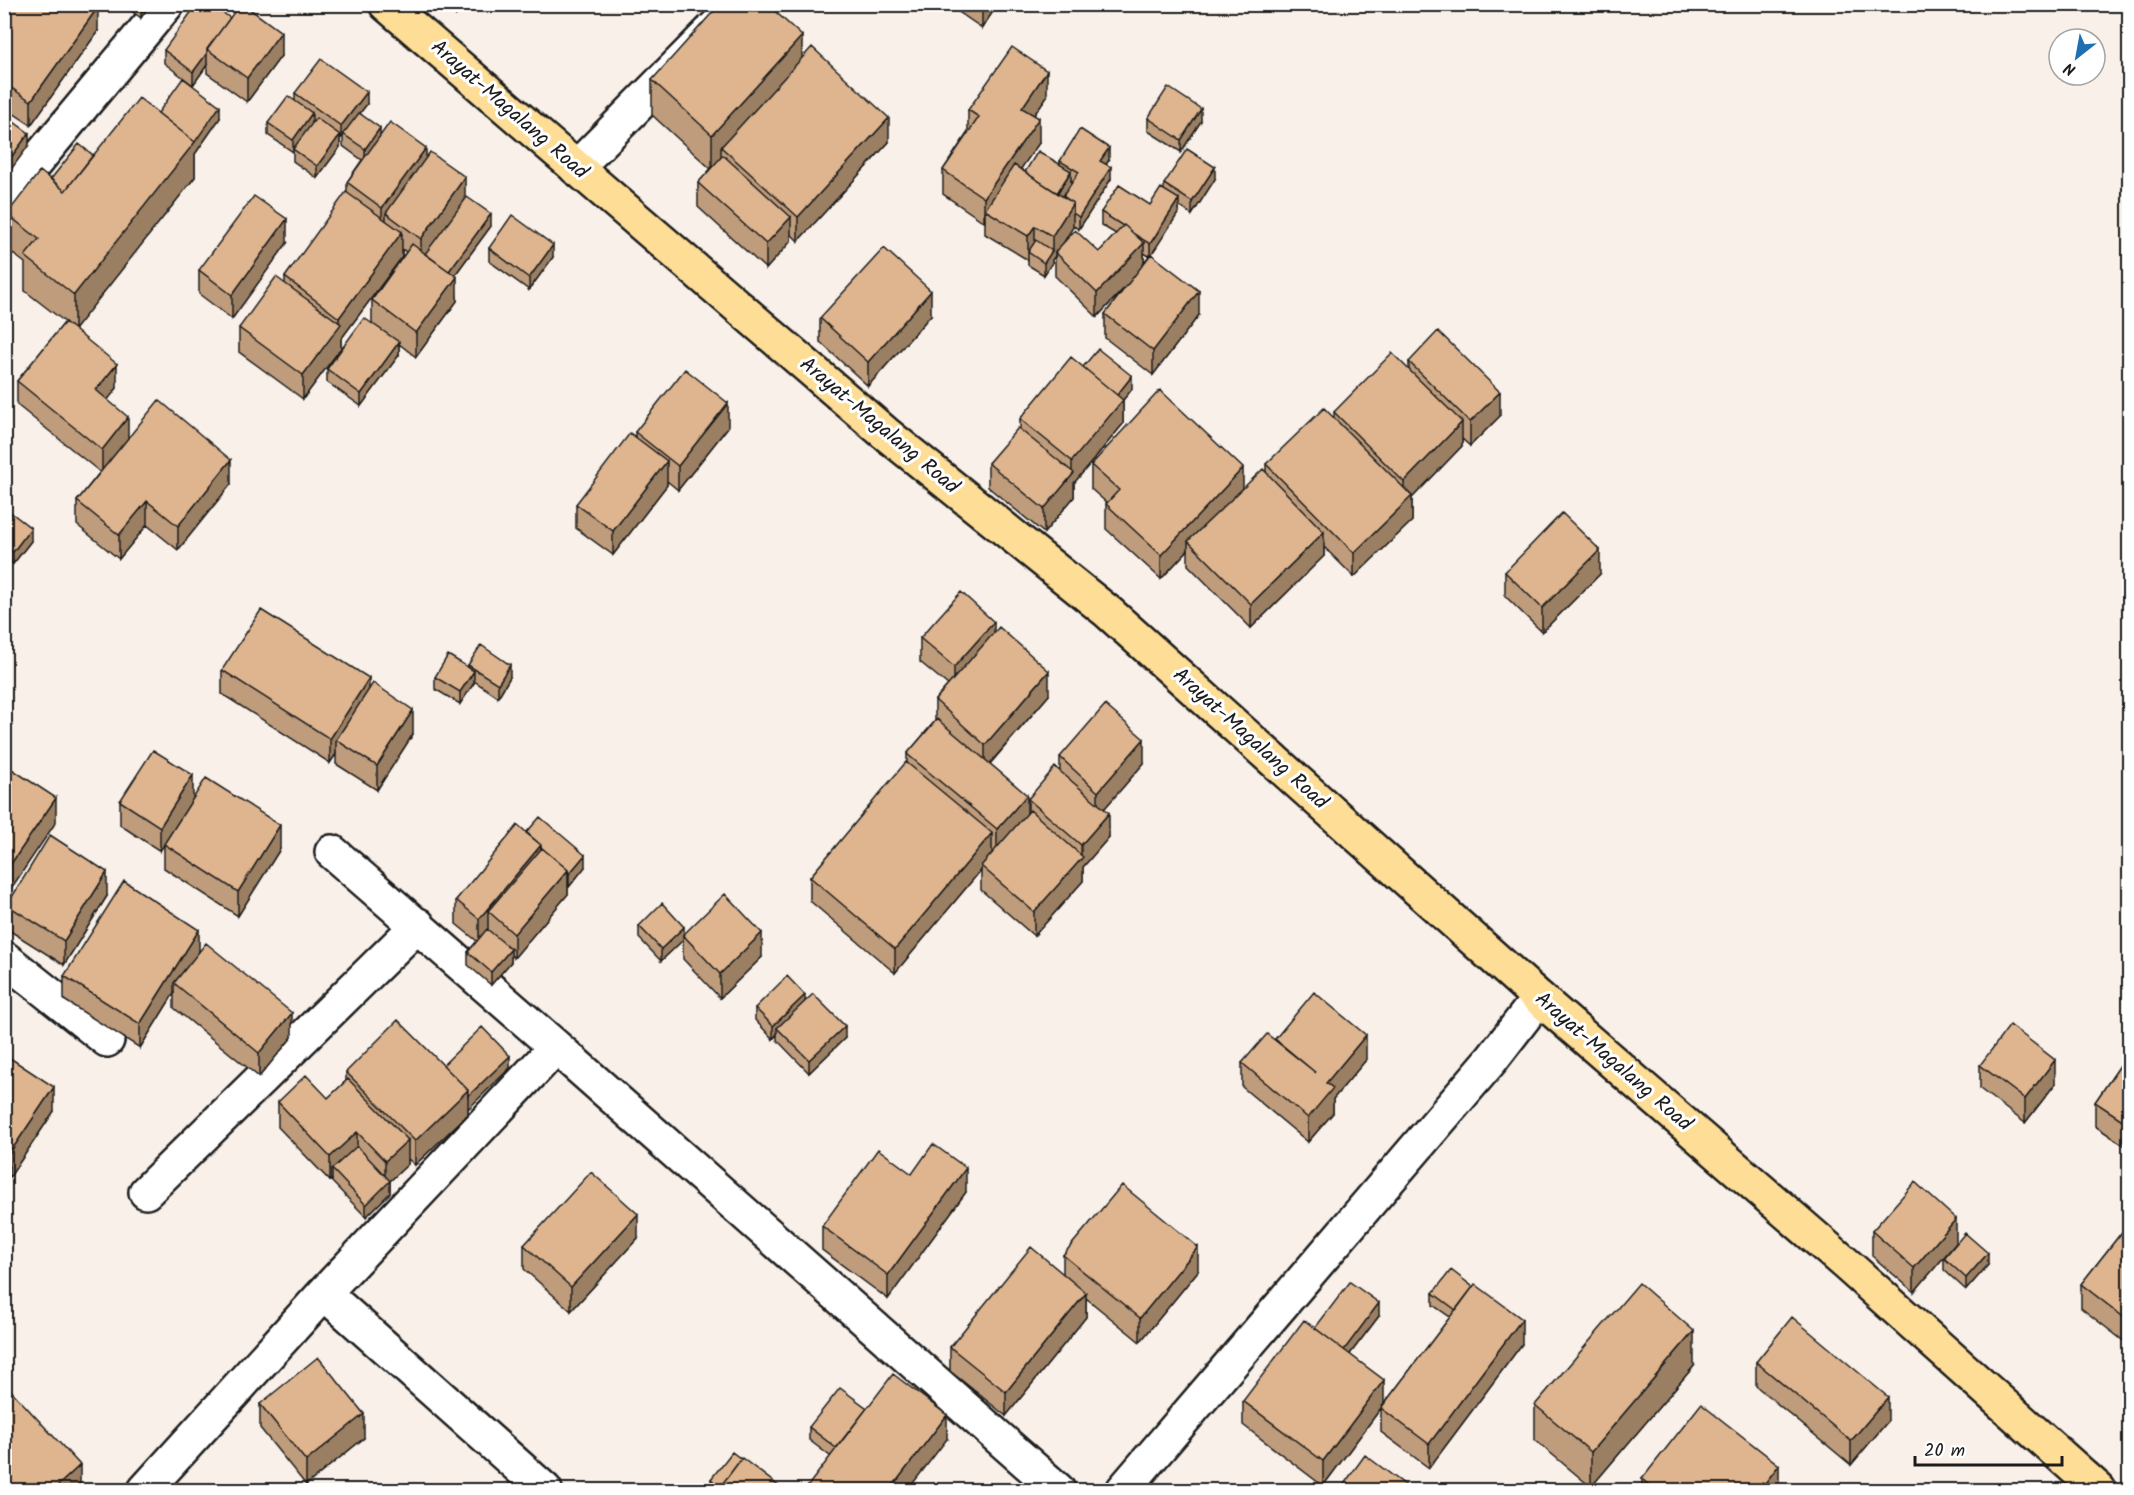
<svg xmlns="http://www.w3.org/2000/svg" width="2134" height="1495" font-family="Kalam,sans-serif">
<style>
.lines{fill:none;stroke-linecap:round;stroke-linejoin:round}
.street-casing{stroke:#1c1c1c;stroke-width:38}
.primary-casing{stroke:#1c1c1c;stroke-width:38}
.street{stroke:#fff;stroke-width:33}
.primary{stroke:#fedd96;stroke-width:33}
.wall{fill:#bf9c7b;stroke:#1c1c1c;stroke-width:1.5;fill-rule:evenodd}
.shaded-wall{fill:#9b7f64;stroke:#1c1c1c;stroke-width:1.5}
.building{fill:#deb58f;stroke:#1c1c1c;stroke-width:1.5}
.labels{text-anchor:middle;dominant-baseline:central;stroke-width:6;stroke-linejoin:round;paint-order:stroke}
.street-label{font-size:21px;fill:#1c1c1c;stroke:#fff}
</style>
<rect width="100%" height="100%" fill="#f8f0e9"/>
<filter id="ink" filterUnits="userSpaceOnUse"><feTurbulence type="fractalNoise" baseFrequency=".0167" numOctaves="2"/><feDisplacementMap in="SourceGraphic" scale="12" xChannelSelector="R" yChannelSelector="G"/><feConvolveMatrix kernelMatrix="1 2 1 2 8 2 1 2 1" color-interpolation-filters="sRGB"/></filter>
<g filter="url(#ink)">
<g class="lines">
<!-- street casing -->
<g class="street-casing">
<path id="street" d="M576,168l162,-164
M4,200l163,-196
M332,852l224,195
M4,958l103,82
M146,1192l272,-267
M324,1293l221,197
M145,1490l179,-197 232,-246 502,443
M1123,1490l369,-431 47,-61"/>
</g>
<!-- primary casing -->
<g class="primary-casing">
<path id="primary" d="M386,4l499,429 223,179 431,386 307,266 253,226"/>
</g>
<!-- street -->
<use href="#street" class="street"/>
<!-- primary -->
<use href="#primary" class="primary"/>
</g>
<!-- wall -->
<path class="wall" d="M122,4h28l-9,14z
M441,4h22l-7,11z
M482,4h9l-3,4z
M947,4h51l-16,24z
M4,14l94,17 -67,94 -27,-18z
M230,18l51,38 -34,46 -40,-29v-8l-14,20 -29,-22v-13z
M802,58l87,84 -91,99 -7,-7v7l-25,28 -68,-62v-24l13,-14 -59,-54v-35z
M295,93l72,11 -7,9 20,22 46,24 65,67 -36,49 2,26 -41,56 -17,-13v11l-38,51 -34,-24v-13l45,-46v-23l34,-48 -4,-3v8l-61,82v9l-38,51 -64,-47v-24l46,-45v-6l62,-84v-11l15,-22 -19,-14v-10l-2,2 -1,-1v10l-23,31 -24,-17v-9l-25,-17v-12l27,-22z
M1047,96l-13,19 5,28 -19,26 5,3 35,-8v-3l49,-1 -3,4 5,15 -32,50 -6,-3 -10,17 36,9 17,-18 -15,-9v-13l49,-7 14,-15v-6l51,-5 -23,36 -13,-9v6l-28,42 48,61 -46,60 -48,-37v-24l19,-25 -27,28 -42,-41v-20l-3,4v3l-8,12 -16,-10v-5l-43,-26v-14l-1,2 -41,-28v-24l25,-38v-22zM1071,180l2,1 -10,15 8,-12zM1144,253l5,3 -5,6z
M158,113l62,5 -25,36v23l-121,152 43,59 -10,12 21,37 103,47 -53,66 -31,-25 -28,34 -42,-34v-24l23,-29 -83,-67v-24l48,-59 -40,-31v-28l-18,-14v-35l44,-35 42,-24z
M1148,118l53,3 -20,31 -33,-21z
M287,243l-55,76 -33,-25v-24z
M489,248l64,9 -24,33 -40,-29z
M931,315l-63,71 -48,-44v-24z
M1409,362l91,54 -30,30 -8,-7v7l-50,52v23l-58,56 -30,-30v9l-73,72 -63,-63v-15l-27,29 -55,-50v-25l1,-1 -16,-14v-24l152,24 23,-17v-8l68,-46v-6l75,-43z
M1083,367l49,22 -9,11v24l-49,59v14l-30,36 -56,-46v-24l32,-34v-10z
M728,427l-50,63 -11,-9v4l-54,70 -37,-27v-24l59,-67v-5z
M4,490l1,18 26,33 -18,23 -9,-6z
M1505,572l95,2 -58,58 -37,-36z
M994,633l55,62 -59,69 37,50 1,-1v-14l32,-29v-13l84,6 -40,46 5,28 -26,30v14l-49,55 -53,-46v-20l-86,103 -85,-72v-24l97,-114v-9l28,-33v-21l13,-15 -28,-23v-24z
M468,665l42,12 -12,20 -24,-16v2l-14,21 -25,-15v-12l33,-10z
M222,670l147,20 44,44 -36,56 -41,-26v-10l-6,9 -108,-69z
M193,798l87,51 -42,67 -74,-48v-24l-4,7 -40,-26v-24z
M526,833l59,34 -16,20 -1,-1v8l-54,64 -3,-3v7l-20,23 -23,-20v-13l9,-11 -21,-17v-24z
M107,896l-43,69 -57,-36v-24z
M639,926l45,8 78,23 -42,41 -37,-39v-19l-22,21 -22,-23z
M199,952l93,85 -33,40 -85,-69v-15l-34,55 -76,-48v-24z
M805,1001l40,37 -36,35 -32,-33v-6l-4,5 -18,-19v-12z
M1275,1039l91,21 -33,39v14l-25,29 -66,-55v-24l33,-22z
M2130,1051v98l-35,-23v-24z
M4,1054l50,57 -45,67 -5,-3z
M443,1065l67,3 -42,40v6l-53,51 -7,-6v5l-18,17v12l-24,24 -34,-35v-2l-2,1 -52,-54v-25l50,-4 18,-17v-9z
M1980,1065l75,19 -30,39 -45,-34z
M912,1174l54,18 -78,107 -66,-49v-24z
M2130,1222v124l-49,-38v-24z
M1872,1231l84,12 -42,49 -42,-36z
M638,1238l-67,73 -47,-42v-24z
M1063,1255l135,16 -58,71 -54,-44v19l-80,99 -56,-45v-24l113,-74z
M1944,1258l44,7 -22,25 -22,-20z
M1433,1293l89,51 -93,124 -48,-36v-24l-58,78 -80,-61v-24l72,-73 64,-12 -29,38 34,50 66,-87 -17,-12z
M1756,1362l132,59 -37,44 -95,-79z
M1694,1366l-103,121 -56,-47v-35z
M260,1404l104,34 -58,47 -46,-57z
M867,1408l80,31 -117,17 -21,-16v-13z
M711,1479l74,12h-74z
M1642,1479l137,10 -1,2h-136z"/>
<!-- shaded-wall -->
<path class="shaded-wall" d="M141,4h9l-9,14z
M456,4h7l-7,11z
M982,4h16l-16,24z
M98,7v24l-67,94v-24z
M281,32v24l-34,46v-24z
M802,36v34l-81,77v13l-9,10v-35z
M207,53v12l-14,20v-13z
M1047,71v25l-25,36v-24z
M367,92v12l-23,30h-1v2l-2,2v-12z
M220,106v12l-25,36v23l-121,153v-35z
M1201,109v12l-20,31v-12z
M312,113v13l-19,23v3v-12z
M889,118v24l-91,99v-24z
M1039,118v25l-49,70 -5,-3v10l-1,2v-24z
M380,128v13l-15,21v-13z
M29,133v12l-25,34v-12z
M340,135v12l-23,31v-12z
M426,148v24l-40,41v15l-4,4v-24z
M1109,148v12l-9,13v-12z
M1111,167v12l-32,50v-12z
M1215,167v12l-23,36v-13z
M1071,171v13l-17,27v-12z
M465,177v24l-44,62v-24z
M1179,199v13l-29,45v-13z
M1073,203v24l-16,27 -2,-2v4l-3,4v3l-8,12v-12l8,-12v-15z
M491,214v12l-42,57v-12z
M791,217v24l-25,28v-25z
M287,219v24l-55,76v-24z
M1035,226v24l-7,2v9v-25z
M402,232v25l-61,82v9l-38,51v-24l36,-49v-8z
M1144,243v24l-47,50v-24z
M553,245v12l-24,33v-12z
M457,277v24l-41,56v-24z
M931,291v24l-63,71v-24z
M1199,291v24l-46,60v-24z
M399,342v13l-38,51v-12z
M117,364v24l-21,27v-25z
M1132,376v13l-9,11v24l-49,59v14l-30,36v-24l28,-34v-14l41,-61z
M6,386v13l-2,2v-13z
M1500,392v24l-30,30v-24z
M728,403v24l-50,63v-24z
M128,417v24l-26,33v-24z
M1462,422v24l-50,52v23l-58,56v-24l50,-49v-22z
M231,460v24l-53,66v-24z
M667,461v24l-54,70v-24z
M1243,468v24l-55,49v9l-27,29v-24z
M147,501v24l-28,34v-24z
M31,528v13l-18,23v-12z
M1324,532v24l-73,72v-24z
M1600,550v24l-58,58v-24z
M994,622v24l-40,45v-24z
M510,665v12l-12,20v-13z
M474,671v12l-14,21v-12z
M1049,671v24l-64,74v-24z
M369,678v24l-33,38v14l-6,9v-24z
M413,710v24l-36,56v-24z
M1144,739v24l-46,53v-24z
M193,775v24l-33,52v-24z
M1027,795v24l-30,34v-24z
M56,798v24l-52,77v-25z
M1109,813v24l-26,30v14l-49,55v-24l47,-53v-14z
M280,825v24l-42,67v-24z
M992,833v25l-11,8v4l-86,103v-24z
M541,845v24l-53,42v21l-9,11v-24z
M585,855v12l-16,20v-13z
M568,870v24l-54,64v-24z
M107,872v24l-43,69v-24z
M684,927v9l-1,-1v5l-22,21v-12z
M199,930v24l-25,29v10l-34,55v-24z
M762,933v24l-42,41v-24z
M511,949v13l-20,23v-13z
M805,995v12l-28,21v6l-4,5v-13z
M292,1013v24l-33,40v-24z
M845,1026v12l-36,35v-13z
M1366,1035v25l-33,39v14l-25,29v-24l18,-35z
M510,1056v12l-42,41v-13z
M2055,1060v24l-30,39v-24z
M54,1087v24l-45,67v-24z
M468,1090v24l-53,51v-24z
M357,1132v24l-25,13v11l-2,1v-24z
M408,1140v24l-18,17v12l-24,24v-12l19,-20v-24z
M966,1168v24l-78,107v-24z
M638,1214v24l-67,73v-24z
M1956,1219v24l-42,49v-24z
M1198,1247v24l-58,71v-24z
M1988,1253v12l-22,25v-12z
M1086,1293v24l-80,99v-24z
M1379,1303v13l-39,51v-12z
M1522,1319v25l-93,124v-24z
M1694,1331v35l-103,121v-35z
M1384,1380v24l-61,82v-25z
M1888,1397v24l-37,44v-24z
M364,1414v24l-58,47v-24z
M947,1415v24l-40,52h-18z
M80,1465v24l-1,2h-27z
M1779,1465v24l-1,2h-19z"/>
<!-- building -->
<path class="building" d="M11,4h84l3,3 -67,94 -27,-18v-69z
M197,4h14l19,14 -23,31v4l-14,19 -29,-22z
M240,4h3l38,28 -34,46 -40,-29z
M720,4h47l35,32 -90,99 -60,-55z
M812,47l77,71 -91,99 -77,-70z
M1012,47l35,24 -25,37 17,10 -55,80 -41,-28 36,-53 -11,-7z
M321,59l46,33 -26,34 -46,-33z
M183,78l37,28 -25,36 -37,-29z
M1168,87l33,22 -20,31 -33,-22z
M288,96l24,17 -19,27 -25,-17z
M139,98l56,44 -121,153 -49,-39 14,-17 -32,-25 33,-43 25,20z
M359,113l21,15 -15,21 -22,-15z
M7,117l22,16 -25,34v-47z
M316,118l24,17 -23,31 -24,-17z
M390,122l36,26 -44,60 -35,-26z
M1080,129l29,19 -9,13 11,6 -32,50 -6,-4v-10l-10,-7 16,-24 -19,-11z
M79,144l14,11 -28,36 -14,-12z
M1187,149l28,18 -23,35 -28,-18z
M1038,151l33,20 -14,22 -32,-21z
M430,152l35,25 -44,62 -35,-26z
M723,155l68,62 -25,27 -68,-61z
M1014,165l59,38 -21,33 -17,-10 -7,10 -43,-26z
M1119,185l31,20 11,-17 18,11 -29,45 -16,-10 -10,-9 -1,1 -22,-14z
M346,192l56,40 -63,86 -54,-41z
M254,196l33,23 -55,76 -33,-25z
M467,197l24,17 -42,57 -24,-17z
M512,215l41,30 -24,33 -40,-30z
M1124,225l20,18 -47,50 -42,-41 20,-22 24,22z
M1036,240l16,11 -8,12 -16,-11z
M412,244l45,33 -41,56 -44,-33z
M884,248l47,43 -63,71 -48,-44z
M1151,254l48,37 -46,60 -48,-37z
M276,277l65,47 -38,51 -64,-47z
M364,318l35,24 -38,52 -34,-25z
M65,322l52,42 -21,26 32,27 -26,33 -85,-69z
M1438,331l62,61 -30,30 -61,-60z
M1098,349l34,27 -15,19 -34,-28z
M1392,353l70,69 -58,60 -70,-70z
M1071,357l52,43 -51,61 -52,-42z
M685,369l43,34 -50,63 -43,-34z
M1160,390l83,78 -82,87 -55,-51 13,-14 -28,-25z
M159,400l72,60 -53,66 -31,-25 -28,34 -42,-34z
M1324,408l88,88 -58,57 -88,-89z
M1018,428l56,45 -30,36 -56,-46z
M630,433l37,28 -54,70 -37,-27z
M1263,469l61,63 -73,72 -63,-63z
M5,508l26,20 -18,24 -9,-7z
M1562,513l38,37 -58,58 -37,-36z
M961,592l33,30 -40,45 -34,-29z
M261,610l108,68 -39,61 -108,-69z
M999,627l50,44 -64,74 -50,-45z
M481,645l29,20 -12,19 -30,-19z
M448,655l26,16 -14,21 -25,-15z
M373,683l40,27 -36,56 -41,-26z
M1105,705l39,34 -46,53 -38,-35z
M937,719l90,76 -30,34 -90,-75z
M153,750l40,25 -33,52 -40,-26z
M906,762l86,71 -97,116 -85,-72z
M4,764l52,34 -52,76z
M1055,767l54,46 -28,32 -53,-46z
M206,778l74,47 -42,67 -74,-48z
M1030,810l53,47 -49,55 -53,-46z
M540,817l45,38 -16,19 -1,-4 -26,-22 -1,1v-4l-15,-12z
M518,825l23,20 -62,74 -23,-19z
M50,835l57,37 -43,69 -57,-36z
M542,848l26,22 -54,64 -26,-23z
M124,881l75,49 -59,94 -76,-48z
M725,894l37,39 -42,41 -37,-39z
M662,903l22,24 -23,22 -22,-23z
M487,929l24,20 -20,23 -23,-20z
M206,943l86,70 -33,40 -85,-70z
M787,976l18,19 -32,31 -18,-18z
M1314,992l52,43 -40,48 7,5 -25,30 -66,-55 25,-29 49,39 -41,-34z
M813,994l32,32 -36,34 -32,-32z
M398,1020l70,70 -53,51 -69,-69z
M2010,1025l45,35 -30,39 -45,-34z
M482,1027l28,29 -42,40v-6l-25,-25z
M2130,1051v74l-35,-23z
M4,1054l50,33 -45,67 -5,-3z
M306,1075l22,23 20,-19 60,61 -23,21 -28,-29 -27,25 -52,-55z
M933,1144l33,24 -78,107 -66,-49 56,-77 34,25z
M357,1146l33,35 -24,24 -34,-36z
M591,1172l47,42 -67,73 -47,-42z
M1915,1182l41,37 -42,49 -42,-37z
M1122,1185l76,62 -58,71 -77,-63z
M2130,1222v100l-49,-38z
M1965,1233l23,20 -22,25 -22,-20z
M1031,1247l55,46 -80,99 -56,-45z
M1451,1270l22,17 -17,23 -23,-17z
M1350,1282l29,21 -35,47 -29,-22z
M1639,1283l55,48 -103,121 -56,-47z
M1475,1284l47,35 -93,125 -48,-36z
M1792,1317l96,80 -37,44 -95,-79z
M1304,1320l80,60 -61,81 -80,-60z
M318,1357l46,57 -58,47 -46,-57z
M893,1374l54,41 -58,76h-85z
M4,1383l76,82 -28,26h-48z
M840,1388l27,20 -31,40 -27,-21z
M1701,1404l78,61 -20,26h-103l-14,-12z
M732,1452l9,7 -21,28 -9,-8z
M1365,1455l43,32 -2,4h-67z
M742,1458l43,33h-68z"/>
</g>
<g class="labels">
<!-- street labels -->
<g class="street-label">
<text transform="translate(509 110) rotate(41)">Arayat-Magalang Road</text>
<text transform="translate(879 426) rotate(40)">Arayat-Magalang Road</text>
<text transform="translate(1250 739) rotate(42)">Arayat-Magalang Road</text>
<text transform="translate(1613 1062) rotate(41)">Arayat-Magalang Road</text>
</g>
</g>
<!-- margin -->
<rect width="2134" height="1495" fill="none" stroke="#fff" stroke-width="24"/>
<rect x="12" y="12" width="2110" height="1471" fill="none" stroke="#1c1c1c" stroke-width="2" filter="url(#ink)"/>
<!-- north arrow -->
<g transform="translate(2077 57) rotate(211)"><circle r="28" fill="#ffffff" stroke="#a4a4a4" stroke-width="1.5"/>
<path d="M0-4.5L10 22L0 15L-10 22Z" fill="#1f6fb2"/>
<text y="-9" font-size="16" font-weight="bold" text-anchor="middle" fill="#1c1c1c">N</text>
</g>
<!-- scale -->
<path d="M1915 1456v9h147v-9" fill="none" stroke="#1c1c1c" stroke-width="3"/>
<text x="1924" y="1456" font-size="18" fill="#1c1c1c" stroke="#ffffff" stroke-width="4.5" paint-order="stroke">20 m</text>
</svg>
